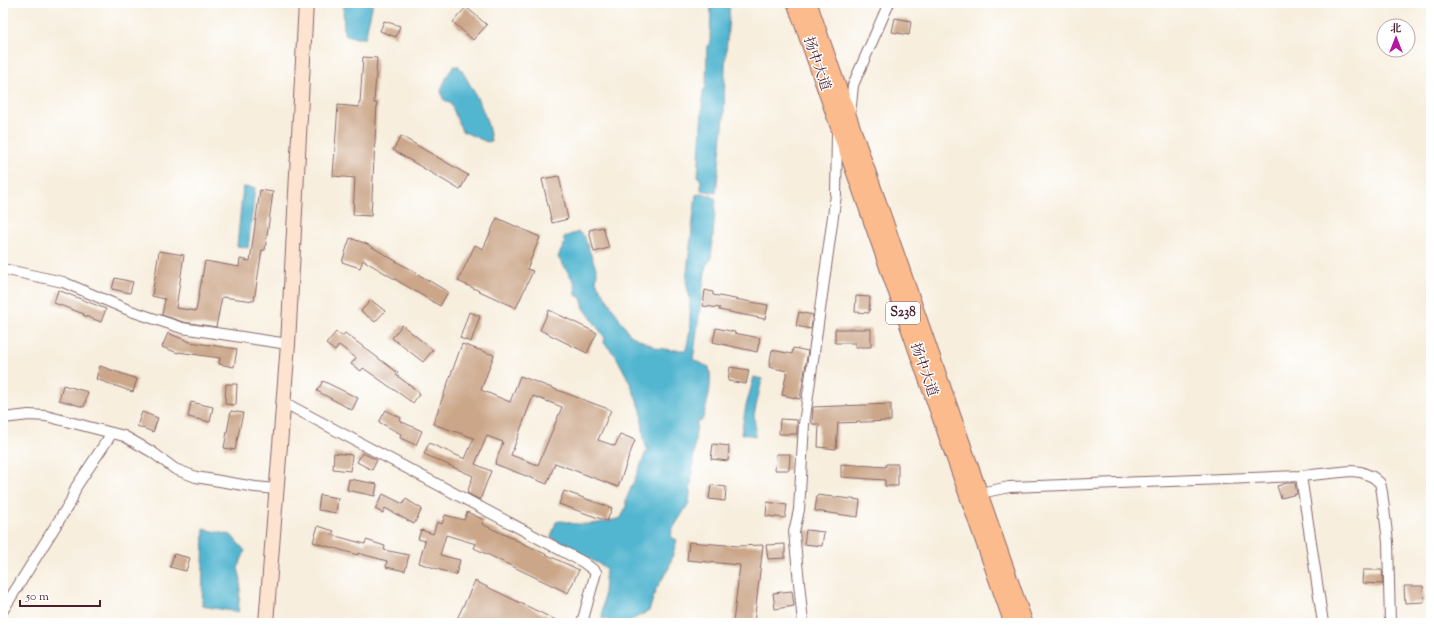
<svg xmlns="http://www.w3.org/2000/svg" width="1434" height="626" font-family="'Sorts Mill Goudy','Noto Serif SC',serif">
<style>
.water{fill:#52b6d0;stroke:#4e6a7e}
.building{fill:#cba688;fill-rule:evenodd}
.lines{fill:none;stroke-linecap:round;stroke-linejoin:round}
.street-casing{stroke:#876769;stroke-width:12}
.secondary-casing{stroke:#876769;stroke-width:16}
.primary-casing{stroke:#876769;stroke-width:17}
.street{stroke:#fff;stroke-width:10}
.secondary{stroke:#fde4d1;stroke-width:14}
.primary{stroke:#fbbb8d;stroke-width:15}
.labels{text-anchor:middle;dominant-baseline:central;stroke-width:3;stroke-linejoin:round;paint-order:stroke}
.shield{fill:#fff;stroke:#80626b;stroke-width:1}
.shield-label{font-size:13px;font-weight:bold;fill:#4a1f2b}
.street-label{font-size:14px;fill:#4a1f2b;stroke:#fff}
</style>
<rect width="100%" height="100%" fill="#fff"/>
<filter id="ink" filterUnits="userSpaceOnUse"><feTurbulence type="fractalNoise" baseFrequency=".025" numOctaves="2"/><feDisplacementMap in="SourceGraphic" scale="8" xChannelSelector="R" yChannelSelector="G"/><feConvolveMatrix kernelMatrix="1 2 1 2 8 2 1 2 1" color-interpolation-filters="sRGB"/></filter>
<filter id="wash" filterUnits="userSpaceOnUse"><feTurbulence type="fractalNoise" baseFrequency=".012" numOctaves="4" result="noise"/><feDisplacementMap in="SourceGraphic" scale="16" xChannelSelector="R" yChannelSelector="G"/><feGaussianBlur stdDeviation="0.9" result="paint"/><feColorMatrix in="noise" values="0 0 0 0 0 0 0 0 0 0 0 0 0 0 0 0 0 1.4 0 .05"/><feComposite in="paint" operator="in"/></filter>
<g filter="url(#wash)">
<rect width="100%" height="100%" fill="#f7eedd"/>
<!-- water -->
<path class="water" d="M343,3h30l-8,35h-9l-12,-4z
M711,3h19l-5,63 -1,51 -8,76 -15,-3v-9l-3,-5 5,-85 3,-4 1,-41 3,-3z
M454,66h5c14,23 29,48 32,75l-4,1 -25,-11 -11,-27 -8,-5 -2,-9 7,-16z
M243,187l12,1 -7,60 -11,-2z
M700,194l10,1 6,4 -5,61 -5,5 -13,95 16,7c4,19 -2,37 -7,54h-5l-8,82 -17,27 -1,7 6,3 -8,28 -13,21 -7,22 -23,12h-18v-4h-6l4,-51 -55,-31 5,-15c8,-3 13,2 21,2 15,1 29,-2 44,-6l5,-11v-7l21,-50 -3,-11 -3,-29 -12,-29 -13,-25 -12,-13 1,-5 -21,-30 -3,-10 -5,-3 -1,-12 -17,-26 7,-15 -2,-2 1,-3 14,-5 6,4 13,35 -1,11 34,53 27,13 14,2h15l4,-19v-32l-4,-18 10,-86z
M754,377l8,2 -8,36 2,21 -15,-2 5,-28z
M204,529l27,6 14,16 -7,17 3,12 -3,32 -36,-6z"/>
<g id="blocks">
<!-- building -->
<path class="building" d="M466,7l21,18 -14,15 -20,-18z
M895,18l16,3 -2,14 -17,-3z
M384,21l16,5 -4,11 -16,-6z
M363,57l14,1 -3,45h3l-6,113 -18,-1 2,-37 -22,-2 5,-71 21,2v-5l1,1z
M401,136l67,39 -8,15 -67,-40z
M559,176l9,43 -16,4 -10,-44z
M260,190l13,2 -8,58h-3l-8,51 -32,-4 -6,30 -33,-5 -21,-7 3,-16 -13,-3 7,-45 25,4 -8,53 20,3 9,-50 34,6 1,-8 10,2z
M497,218l43,19 -13,32 6,2 -17,37 -58,-27 17,-36 8,4z
M603,227l6,21 -15,4 -5,-22z
M350,238l17,6 81,48 -8,14 -77,-46 -3,8 -18,-6z
M115,278l18,4 -3,11 -18,-4z
M58,290l48,19 -5,13 -18,-7 1,-1 -30,-11z
M705,290l8,2v3l55,10 -3,14 -46,-9 1,-2 -17,-2z
M856,296l14,1 -1,16 -14,-1z
M371,300l14,11 -10,11 -14,-11z
M549,310l48,23 -10,20 -47,-23z
M469,312l11,4 -9,26 -11,-4z
M799,312l14,3 -2,14 -15,-3z
M402,325l31,25 -10,12 -31,-24z
M716,328l19,4 -1,1 26,5 -3,14 -44,-10z
M835,329h36v18h-16v-4h-20z
M336,332l6,4 3,-3 53,40 -2,2 24,18 -7,10 -50,-35 -2,3 -10,-7 5,-6 -17,-13 -4,6 -9,-7z
M168,333l22,9 47,7 -3,18 -15,-3 1,-6 -42,-6v1l-16,-6z
M462,344l32,11 -13,35 29,12 10,-26 91,34 -13,30 17,6 5,-12 15,6 -17,47 -63,-24 -8,21 -52,-20 8,-22 -16,-6 -12,28 16,7 -11,29 -13,-7 6,-17 -49,-22 5,-11 36,16 9,-21 -41,-14zM533,396l29,11 -24,58 -27,-10z
M793,348l15,3 -8,48 -18,-4 5,-24 -18,-4 3,-17 20,4z
M100,366l37,13 -4,13 -37,-13z
M730,367l19,3 -3,14 -18,-3z
M323,381l35,17 -6,12 -35,-19z
M226,384h11l-1,21 -11,-1z
M63,385l25,7 -4,15 -25,-7z
M191,402l22,5 -3,15 -22,-5z
M891,404v17l-53,2 -2,26 -18,-2 1,-23h-7l1,-17z
M386,410l15,8 -1,3 22,10 -6,14 -16,-7 1,-4 -22,-12z
M231,411l12,2 -8,37 -11,-2z
M142,412l16,6 -5,14 -16,-6z
M780,419l17,1v14h-18z
M713,444l16,2 -1,15 -17,-2z
M334,453l18,2 -2,16 -17,-2z
M362,453l15,7 -5,10 -15,-8z
M776,454h14l-1,16h-14z
M841,464l45,3v-3h12v22h-13v-6l-44,-3z
M349,479l28,5 -2,12 -28,-6z
M1287,483h8l2,11 -16,4 -4,-12z
M711,485l15,2 -1,14 -16,-2z
M564,491l48,17 -5,13 -48,-17z
M383,494l20,10 3,-5 16,10 -8,15 -29,-16 -2,5 -8,-4z
M320,495l18,3 -2,15 -18,-3z
M817,495l43,5 -2,17 -43,-6z
M767,502l20,3 -2,13 -19,-2z
M467,512l17,8 -2,4 97,46 -11,23 -94,-45 2,-4 -30,-9 -6,20 20,5 -4,15 -37,-12 6,-22 -7,-2 3,-9 12,4 4,-12 5,2 3,-9 19,5z
M318,526l16,5 -2,4 33,9 1,-4 19,6 -1,4 25,5 -4,16 -19,-4 1,-6 -29,-8v2l-45,-13z
M806,530l18,2 -2,14 -18,-2z
M689,542l49,4 25,-1 -9,78h-21l7,-58 -53,-5z
M785,544v14l-17,1 -2,-14z
M174,554l16,4 -4,13 -16,-4z
M1363,570h19l1,14 -21,-1z
M475,581l87,42h-107z
M1404,586h19l1,16 -19,1z
M792,591l2,15 -19,3 -2,-16z"/>
</g>
</g>
<g filter="url(#ink)">
<use href="#blocks" fill-opacity="0" stroke="#876769" stroke-width="1"/>
<g class="lines">
<!-- street casing -->
<g class="street-casing">
<path id="street" d="M850,115l3,-30 36,-82
M3,269l60,13 68,29 51,17 106,16
M283,402l300,160 13,10 -14,51
M3,418l26,-3 17,1 78,20 28,16 23,17 21,8 59,10 21,2
M1301,476l22,147
M976,494l33,-7 292,-11 50,-5 10,1 12,5 7,6 2,9 6,50 2,81
M3,610l68,-109 5,-14 36,-54
M803,623l-9,-91 5,-22 5,-86 32,-229 1,-61"/>
</g>
<!-- secondary casing -->
<g class="secondary-casing">
<path id="secondary" d="M266,623l22,-279 18,-341"/>
</g>
<!-- primary casing -->
<g class="primary-casing">
<path id="primary" d="M795,3l217,620
M809,3l216,620"/>
</g>
<!-- street -->
<use href="#street" class="street"/>
<!-- secondary -->
<use href="#secondary" class="secondary"/>
<!-- primary -->
<use href="#primary" class="primary"/>
</g>
</g>
<g class="labels">
<!-- shield labels -->
<rect class="shield" x="886" y="302" width="34" height="22" rx="3"/>
<g class="shield-label">
<text x="903" y="313">S238</text>
</g>
<!-- street labels -->
<g class="street-label">
<text transform="translate(816 64) rotate(71)">扬中大道</text>
<text transform="translate(923 370) rotate(71)">扬中大道</text>
</g>
</g>
<!-- margin -->
<rect width="1434" height="626" fill="none" stroke="#fff" stroke-width="16"/>
<!-- north arrow -->
<g transform="translate(1396 38)"><circle r="19" fill="#ffffff" stroke="#b7a5aa"/>
<path d="M0-3L7 15L0 10L-7 15Z" fill="#b5179e"/>
<text y="-6" font-size="11" font-weight="bold" text-anchor="middle" fill="#4a1f2b">北</text>
</g>
<!-- scale -->
<path d="M20 600v6h80v-6" fill="none" stroke="#4a1f2b" stroke-width="2"/>
<text x="26" y="600" font-size="12" fill="#4a1f2b" stroke="#ffffff" stroke-width="3" paint-order="stroke">50 m</text>
</svg>
